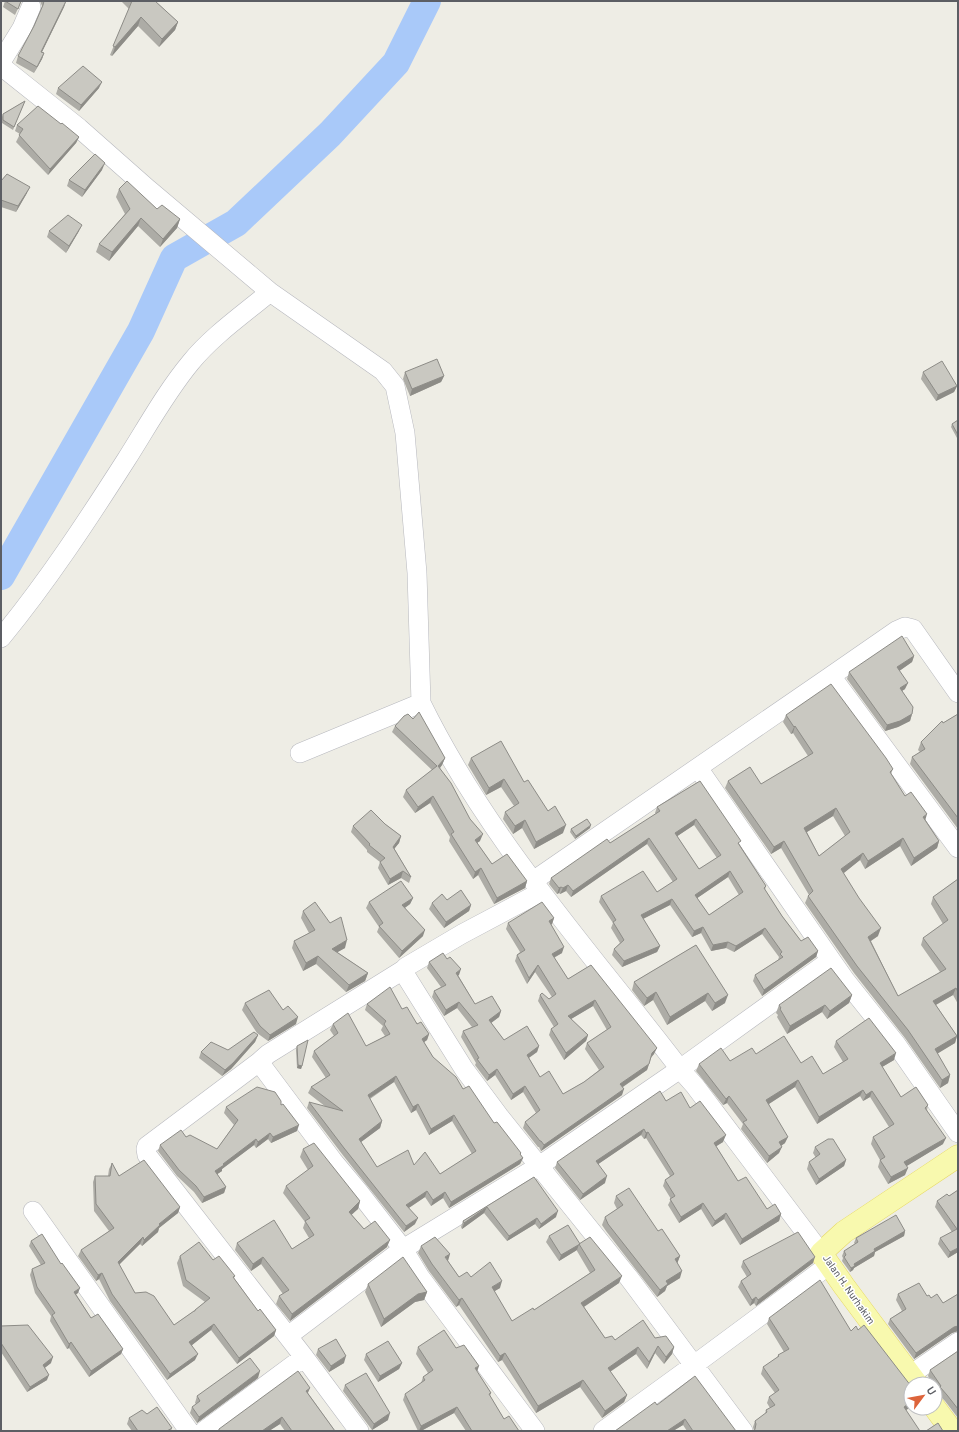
<svg xmlns="http://www.w3.org/2000/svg" width="959" height="1432" font-family="Overpass,sans-serif">
<style>
.lines{fill:none;stroke-linecap:round;stroke-linejoin:round}
.river{stroke:#a9c9f9;stroke-width:28}
.minor-casing{stroke:#b7b8be;stroke-width:20}
.major-casing{stroke:#e7d964;stroke-width:23}
.minor{stroke:#fff;stroke-width:19}
.major{stroke:#f8f9ae;stroke-width:22}
.wall{fill:#adaca6;fill-rule:evenodd}
.shaded-wall{fill:#8d8c87}
.building{fill:#c9c8c1;stroke:#8d8c87;fill-rule:evenodd}
.labels{text-anchor:middle;dominant-baseline:central;stroke-width:3;stroke-linejoin:round;paint-order:stroke}
.street-label{font-size:10px;fill:#5c5e64;stroke:#fff}
</style>
<rect width="100%" height="100%" fill="#eeede5"/>
<g class="lines">
<!-- river -->
<path class="river" d="M1,576l140,-245 33,-73 62,-35 94,-89 66,-71 31,-62"/>
<!-- minor casing -->
<g class="minor-casing">
<path id="minor" d="M1,62l21,-34 9,-21
M1,66l78,62 69,61 122,103 113,79 12,15 10,47 12,140 4,130 -121,50
M1,638c46,-56 86,-117 125,-178 21,-33 40,-68 65,-98 21,-26 54,-49 79,-70
M831,676l65,-45 9,-4 8,2 45,64
M421,703c66,135 168,247 259,366l151,-109 14,20 51,64 62,89
M698,768l133,192
M533,881l298,-205 127,172
M259,1062l-112,84 -1,3 1,6 157,202 55,74
M33,1211l156,220
M288,1336l115,-87 -45,-58 -25,-30 -74,-99 9,-8 135,-84
M910,1375l48,-33
M204,1431l100,-74
M535,1431l-115,-154 -17,-28 136,-83 -40,-50 -35,-47 -60,-96 -1,-3 3,-3 56,-33 79,-42
M603,1431l91,-66 135,-100
M743,1431l-114,-153 -90,-112 141,-97 15,17 126,167"/>
</g>
<!-- major casing -->
<g class="major-casing">
<path id="major" d="M917,1384l-73,-98 -23,-33 23,-21 114,-76
M935,1408l17,23"/>
</g>
<!-- minor -->
<use href="#minor" class="minor"/>
<!-- major -->
<use href="#major" class="major"/>
</g>
<!-- wall -->
<path class="wall" d="M5,1l16,1 -6,13 -12,-8z
M40,1h26l-2,6 -22,45 2,1 -2,6 -8,14 -18,-10 2,-7 16,-30 7,-16 1,-4z
M121,1h34l23,21 -3,8 -16,17 -21,-21 -26,30 -2,-1 19,-46z
M58,88h41l-20,23 -23,-17z
M25,101l-12,29 -11,-7v-6l1,-3z
M61,124l18,13 -3,6 -28,32 -32,-33 4,-8 -5,-3 2,-6z
M102,170l-20,27 -15,-11 2,-6z
M1,181l26,12 -11,19 -15,-5z
M119,189l38,20 23,10 -3,9 -17,19 -22,-21 -29,35 -13,-9 3,-8 26,-30 -9,-17z
M49,231h30l-13,22 -19,-16z
M405,372l39,4 -3,6 -31,14 -7,-17z
M923,372l34,14 -3,6 -18,9 -15,-22z
M958,420v17l-1,1 -6,-11 1,-3z
M914,656l-2,6 -13,9 6,18 -3,2 10,23 -2,7 -12,6 -13,4 -38,-52 2,-7z
M958,714v115l-48,-65 2,-7 8,-5 -2,-2 3,-8 22,-19z
M786,715l107,54 -2,5 14,22 20,23 14,22 -2,7 -26,18 -11,-20 -35,23 -5,-9 -17,13 35,63 -7,5 27,55 42,-24 -19,-27 2,-7 20,-14 -12,-20 2,-7 25,-18v125l-5,-9 -17,10 21,31 -2,7 -18,10 13,22 -2,8 -8,5 -35,-50 -51,-65 -49,-70 3,-7 1,-1 -28,-47 -10,6 -46,-66 3,-7 33,3 47,-28 -15,-23 -2,1 -8,-12zM833,816l12,20 -26,20 -12,-24z
M395,726l50,32 -3,7 -2,3 40,73 -3,2 15,21 35,17 -2,7 -31,16 -16,-29 -5,4 -24,-38 1,-4 -20,-34 -15,10 -12,-16 3,-7 26,-20 -40,-38z
M471,758l53,24 24,29 15,22 -29,16 -12,-21 -9,6 -10,-15 2,-7 9,-6 -13,-19 -15,8 -18,-30z
M700,781l40,64 26,41 -1,4 17,26 19,25 17,10 -2,6 -54,39 -9,-15 2,-6 23,-15 1,-3 -17,-23 -28,18 -8,-4 -15,3 -10,-18 -9,4 -22,-32 -27,14 17,27 -3,6 -35,15 -10,-12 2,-6 6,-6 -9,-15 2,-5 -14,-21 2,-6 56,-4 16,-10 -26,-38 -76,53 -5,-6 -6,3 -1,-1 -2,1 -8,-10 2,-6 59,-35 46,-29 -1,-1 2,-6zM694,825l23,33 -18,11 -22,-33zM728,877l11,18 -30,20 -12,-17z
M385,824l16,12 -2,7 -5,5 17,29 -2,6 -8,-5 -13,7 -10,-17 2,-6 -13,-10v-2l-16,-18 2,-6z
M590,828l-15,11 -5,-7 1,-3z
M413,898l-3,6 -5,4 18,28 -24,22 -22,-26 2,-5 -13,-19 3,-6z
M432,903l39,2 -2,6 -25,17 -15,-19z
M303,911l42,37 -8,4 31,21 -3,8 -19,11 -30,-28 -13,7 -11,-23 2,-7 15,-8 -8,-15z
M554,918l-2,6 -1,1 11,28 -8,5 14,21 23,-14 63,89 -3,4 -4,12 -24,17 -1,8 -81,56 -2,-4h-1l-15,-19 2,-6 11,-9 -13,-21 -12,8 -16,-25 -8,6 -12,-16 1,-2 -15,-26 2,-6 9,-4 -15,-19 -13,8 -12,-19 2,-6 7,-4 -14,-19 2,-6 18,-3 12,16h-1l17,29 26,7 -2,6 -8,6 13,17 35,6 -2,6 -8,6 11,19 23,17 21,-12 15,-12 -14,-21 2,-6 20,-13 -14,-24 -22,13 17,16 -2,6 -22,19 -15,-25 2,-6 3,-2 -16,-26 2,-6 9,4 3,-2 -17,-25 -8,12 -12,-23 2,-6 3,-3 -14,-23 2,-6z
M696,945l29,58 -13,8 -7,-10 -38,24 -14,-25 -9,6 -12,-16 2,-8z
M852,995l-3,8 -22,16 -5,-7 -35,22 -10,-17 1,-2 -2,-2 3,-8z
M245,1003l38,7 13,14 -28,17 -11,-8 -15,-23z
M367,1004l35,5 27,25 -2,6 -3,2 9,15 61,66 29,35 -3,6 -71,44 -6,-10 -12,8 -6,-9 -16,11 6,16 -11,8 -62,-78 -35,-46 2,-6 17,5 -18,-14 3,-6 15,-9 -14,-21 2,-6 20,-15 -4,-6 3,-6 33,22 19,-10 -4,-6 2,-4 -18,-16zM394,1082l17,31 5,-3 13,25 23,-14 20,33 -32,20 -26,-9 -37,2 -16,-25 19,-14 2,-7 -12,-22z
M258,1035l-3,7 -24,27 -9,7 -23,-18 2,-6 27,-2z
M836,1041l58,19 -12,7 19,30 27,8 -1,5 16,34 -37,22 -1,9 -17,9 -10,-17 2,-7 -9,-16 2,-7 16,-10 -19,-30 -7,4 -3,-5 -43,28 -22,-37 -26,17 16,39 -4,3 -2,7 -12,10 -26,-34 2,-5 -16,-21 -4,2 -27,-34 3,-7 31,-3 26,-7 45,9 22,11 20,-12 -9,-15z
M297,1046l5,20 -1,3 -4,-1 -1,-18z
M666,1101l24,7 33,34 -7,4 22,35 29,28 14,5 -2,7 -39,24 -16,-26 -12,8 -11,-18 -22,14 -11,-18 3,-6 -8,-13 2,-6 5,-4 -24,-38 -2,1 -3,-4 -43,29 7,19 -25,17 -25,-32 2,-6z
M281,1105l16,26 -26,12 -3,-4 -12,9 -2,-3 -32,24v2l-5,3 9,13 -2,6 -22,10 -8,-11 -17,-16 -19,-25 2,-6 26,-8 31,12 17,-24 -10,-12 2,-6z
M815,1147l31,13 -2,6 -28,19 -9,-16 2,-7 7,-4 -3,-5z
M303,1149l57,52 -2,8 -7,5 13,15 23,18 -97,74 -14,-17 3,-8 4,-2 -22,-30 -10,7 -16,-21 2,-7 55,6 17,-11 -6,-10 2,-6 -22,-29 3,-7 22,-16 -8,-13z
M112,1163l7,13 61,31 -2,6 -19,15 -1,4 -16,14 -2,-2 -21,20 16,29 39,32 20,-14 1,-1 10,-8 -22,-16 -6,-23 3,-7 33,4 22,16 -1,2 24,33 18,19 -2,6 -37,28 -26,-34 -19,15 3,15 -28,20 -57,-79 -11,-22 -3,2 -18,-25 3,-6 28,-19 -15,-20 -1,-29 2,-6h13l1,-7z
M534,1177l22,40 -17,12 -4,-5 -28,17 -23,-28 -22,16 -1,-2 2,-6z
M958,1190v62l-10,6 -10,-14 2,-6 12,-6 -17,-25 2,-6 12,-5z
M616,1196l42,35 22,25 -3,7 3,15 -13,8 -2,5 -8,6 -51,-66 -4,-6 3,-8 12,-8 -3,-6z
M905,1231l-1,5 -29,16 -1,4 -20,12 -1,2 -3,2 -8,-11 1,-3 -1,-2 2,-5 11,-7 -1,-1 2,-5z
M549,1236l31,8 39,39 -35,24 21,31 10,2 40,-2 19,9 -2,7 -8,10 -9,-11 -8,16 -11,-15 -26,18 17,23 -3,7 -22,16 -22,-31 -44,26 -34,-53 -4,2 -39,-57 -3,2 -27,-36 -11,-18 3,-7 27,15 11,16h12l29,11 -6,3 18,30 22,-11 56,-37 -13,-22v-1l-18,11 -13,-19z
M31,1241l47,52 -2,1 15,24 32,31 -2,5 -32,23 -20,-29 -2,1 -17,-28 1,-5 -16,-23 -5,-18 2,-6 9,-4 -12,-19z
M743,1261l70,2 -57,43 -2,-3 -4,3 -12,-19 3,-6 6,-4 -6,-10z
M368,1284l59,8 -3,8 -9,2 -34,25 -16,-35z
M898,1294l29,2 16,7 15,-9v37l-6,2 -38,26 -26,-35 2,-5 12,-8 -6,-11z
M769,1318l82,13 60,76 -5,3 -152,21 -1,-4 2,-6 10,-7 1,-4 4,-2 -3,-5 2,-6 6,-4 -14,-19 2,-7 14,-9 1,-3 6,-3 -17,-28z
M1,1326l50,37 -7,5 3,12 -20,12 -26,-40z
M418,1347l38,1 21,24 14,21 -1,3 14,23 15,12h-53l-12,-18 -33,18h-3l-15,-31 2,-6 16,-11 2,-6 5,-4 -12,-19z
M318,1349l26,14 -15,9 -13,-17z
M958,1351v67l-13,-17 -8,-8 1,-2 -3,-5v-2h-2l-5,-8 2,-6z
M366,1354l36,9 -3,6 -21,13 -14,-22z
M258,1378l-61,45 -7,-10 2,-6 4,-3 -1,-1 2,-7z
M345,1385l43,35 -16,10 -29,-39z
M308,1393l27,38h-50l-5,-7 -11,7h-51l1,-2z
M657,1405l79,26h-49l-4,-6 -10,6h-58z
M129,1418l43,10 -1,3h-39l-5,-7z"/>
<!-- shaded-wall -->
<path class="shaded-wall" d="M66,1l-2,6 -25,51 2,-6z
M141,17l-3,9 -26,30 3,-9z
M178,22l-3,8 -16,17 3,-8z
M44,53l-2,6 -8,14z
M102,82l-3,6 -20,23 2,-6z
M79,137l-3,6 -28,32 2,-6z
M105,163l-3,7 -20,27 3,-7z
M30,187l-3,6 -11,19 2,-6z
M141,218l-3,8 -29,35 3,-9z
M180,219l-3,9 -17,19 3,-8z
M82,225l-3,6 -13,22 3,-7z
M444,376l-3,6 -31,14 2,-7z
M957,386l-3,6 -18,9 2,-6z
M914,656l-2,6 -17,12 2,-7z
M908,683l-3,6 -8,5 3,-6z
M912,714l-2,7 -12,6 -13,4 2,-6z
M795,726l-2,7 -2,1 3,-7z
M445,758l-3,7 -6,8 2,-7z
M504,779l-3,8 -15,8 3,-7z
M433,796l-3,7 -15,10 3,-6z
M836,808l-3,8 -31,19 2,-7z
M927,814l-2,7 -2,-4z
M696,819l-2,6 -21,14 2,-6z
M525,820l-3,8 -9,6 2,-8z
M566,825l-3,8 -29,16 2,-7z
M591,825l-1,3 -15,11 1,-3z
M483,834l-3,7 -8,5 3,-6z
M401,836l-2,7 -8,10 2,-6z
M649,838l-2,6 -76,53 2,-6z
M903,838l-3,8 -35,23 3,-8z
M784,841l-3,7 -10,6 3,-7z
M939,841l-2,7 -26,18 3,-8z
M863,853l-3,7 -21,17 2,-8z
M481,868l-3,7 -5,4 2,-7z
M403,871l-2,7 -13,7 2,-6z
M730,871l-2,6 -35,24 2,-6z
M527,881l-2,7 -31,16 3,-6z
M568,885l-2,6 -6,3 3,-6z
M561,887l-2,6 -2,1 2,-6z
M413,898l-3,6 -10,7 2,-6z
M672,899l-2,6 -31,16 2,-6z
M471,905l-2,6 -25,17 2,-6z
M554,918l-2,6 -5,3 2,-6z
M703,927l-2,6 -9,4 2,-6z
M765,928l-3,6 -28,18 2,-6z
M881,928l-3,8 -12,8 2,-7z
M425,930l-2,6 -24,22 3,-7z
M347,940l-2,8 -16,9 3,-8z
M728,942l-2,6 -15,3 2,-6z
M660,946l-3,6 -35,15 2,-6z
M564,947l-2,6 -13,7 3,-6z
M818,951l-2,6 -54,39 2,-6z
M318,956l-2,8 -13,7 3,-8z
M538,965l-3,7 -8,12 2,-6z
M461,969l-2,6 -5,4 2,-6z
M368,973l-3,8 -19,11 3,-7z
M956,988l-3,7 -23,13 3,-7z
M656,992l-3,8 -9,6 3,-8z
M708,993l-3,8 -38,24 3,-8z
M728,995l-3,8 -13,8 3,-8z
M852,995l-3,8 -22,16 3,-8z
M595,1000l-2,6 -27,16 2,-6z
M459,1002l-2,6 -13,8 2,-6z
M825,1005l-3,7 -35,22 3,-8z
M501,1011l-2,6 -12,9 2,-6z
M298,1017l-2,7 -28,17 2,-6z
M429,1034l-2,6 -7,5 2,-6z
M258,1035l-3,7 -24,27 -9,7 3,-6z
M588,1035l-2,6 -22,19 2,-7z
M957,1036l-2,7 -23,14 3,-8z
M539,1046l-2,6 -13,9 3,-6z
M657,1048l-3,6 -5,5 3,-6z
M896,1053l-2,7 -17,10 3,-7z
M649,1064l-2,6 -29,20 2,-6z
M298,1065l4,1 -1,3 -4,-1z
M497,1069l-2,6 -8,6 2,-6z
M950,1075l-2,8 -8,5 2,-8z
M396,1076l-2,6 -29,19 3,-6z
M798,1080l-3,7 -31,20 2,-7z
M525,1086l-2,6 -12,8 2,-6z
M624,1089l-2,6 -81,56 3,-6z
M863,1090l-3,6 -43,28 2,-7z
M872,1091l-2,6 -7,4 3,-6z
M729,1096l-2,7 -4,2 3,-6z
M418,1104l-2,6 -5,3 2,-6z
M454,1115l-2,6 -23,14 2,-6z
M382,1121l-2,7 -23,17 2,-6z
M299,1125l-2,6 -26,12 2,-6z
M644,1129l-3,6 -47,32 2,-6z
M648,1132l-2,6 -2,1 2,-6z
M270,1133l-2,6 -12,9 2,-6z
M726,1135l-3,7 -11,7 2,-6z
M788,1137l-3,6 -9,6 3,-7z
M946,1138l-3,6 -41,25 2,-7z
M256,1139l-2,6 -32,24v2l-9,6 2,-6 8,-7z
M782,1147l-3,6 -12,10 2,-7z
M523,1158l-3,6 -71,44 2,-6z
M846,1160l-2,6 -28,19 3,-6z
M908,1168l-3,7 -17,9 3,-7z
M607,1176l-2,7 -25,17 3,-6z
M226,1187l-2,6 -22,10 2,-6z
M427,1191l-2,6 -21,14 2,-6z
M445,1192l-2,6 -12,8 2,-6z
M360,1201l-2,8 -11,10 2,-7z
M703,1203l-2,6 -22,14 2,-6z
M180,1207l-2,6 -19,15 -1,4 -16,14 2,-6 15,-16z
M487,1207l-3,6 -22,16 2,-6z
M558,1211l-2,6 -17,12 2,-5z
M726,1213l-2,6 -12,8 3,-6z
M781,1214l-2,7 -39,24 2,-6z
M418,1218l-3,6 -11,8 2,-6z
M537,1218l-2,6 -28,17 2,-5z
M905,1231l-1,5 -29,16 -1,4 -20,12 -1,2 -3,2 1,-4 3,-4 20,-15z
M143,1237l-3,7 -24,24 2,-6z
M390,1240l-3,7 -97,74 2,-7z
M579,1244l-2,6 -18,11 2,-6z
M958,1248v4l-10,6 2,-6z
M450,1254l-2,7 -3,-4z
M680,1256l-3,8 -2,-5z
M263,1257l-2,7 -10,7 2,-7z
M815,1257l-2,6 -57,43 2,-6z
M682,1271l-2,7 -13,8 -2,5 -8,6 3,-7 6,-9z
M102,1273l-3,6 -3,2 2,-6z
M622,1276l-3,7 -40,27 2,-7z
M502,1281l-2,7 -10,6 2,-7z
M80,1288l-2,5 -6,4 2,-5z
M427,1292l-3,8 -9,2 -34,25 3,-8 34,-25z
M756,1297l-2,6 -4,3 2,-6z
M462,1298l-3,7 -3,2 3,-7z
M214,1324l-3,6 -24,19 2,-7z
M958,1326v5l-6,2 -38,26 2,-6 38,-26z
M276,1330l-2,6 -37,28 2,-6z
M71,1342l-2,6 -2,1 2,-5z
M658,1346l-3,7 -8,16 2,-7z
M638,1347l-2,7 -31,21 3,-7z
M674,1347l-2,7 -8,10 2,-7z
M123,1349l-2,5 -32,23 2,-6z
M505,1353l-3,7 -4,2 2,-6z
M198,1354l-3,6 -28,20 3,-6z
M346,1356l-2,7 -15,9 2,-6z
M53,1357l-2,6 -10,8 2,-6z
M402,1363l-3,6 -21,13 2,-6z
M479,1366l-2,6 -2,-4z
M260,1371l-2,7 -61,45 2,-6z
M49,1375l-2,5 -20,12 3,-5z
M583,1380l-3,7 -44,26 2,-7z
M310,1388l-3,7 -1,-4z
M627,1395l-3,7 -22,16 3,-7z
M911,1402v5l-10,6 3,-6z
M457,1407l-3,6 -33,18h-2l2,-5z
M390,1413l-2,7 -16,10 2,-6z
M282,1417l-2,7 -11,7h-7z
M685,1419l-2,6 -10,6h-6z"/>
<!-- building -->
<path class="building" d="M5,1h16l-3,8z
M44,1h22l-25,51 3,1 -7,14 -19,-11 16,-30 9,-21z
M132,1h23l23,21 -16,17 -21,-22 -26,30 -2,-1z
M83,66l19,16 -21,23 -23,-17z
M25,101l-11,26 -11,-7v-6z
M38,106l23,18 1,-1 17,14 -29,32 -31,-34 4,-6 -6,-4z
M95,154l10,9 -20,27 -16,-10z
M7,174l23,13 -12,19 -17,-6v-19z
M127,181l30,28 5,-4 18,14 -17,20 -22,-21 -29,34 -13,-8 31,-35 -11,-20z
M68,215l14,10 -13,21 -20,-15z
M437,359l7,17 -32,13 -7,-17z
M942,361l15,25 -19,9 -15,-23z
M958,420v15l-6,-11z
M902,636l12,20 -17,11 11,16 -8,5 13,19 -1,7 -12,7 -13,4 -38,-53z
M831,684l55,74 7,11 -3,3 15,24 6,-4 16,22 -4,3 16,24 -25,17 -11,-20 -35,23 -5,-8 -22,16 18,29 22,30 -13,9 30,59 48,-27 -23,-31 25,-18 -15,-23 25,-18v113l-2,-4 -23,13 24,35 -22,13 15,26 -8,5 -34,-50 -51,-64 -49,-70 5,-5 -29,-50 -10,6 -46,-66 22,-14 11,17 52,-31 -18,-27 -1,1 -8,-12zM836,808l14,24 -31,24 -15,-28z
M419,712l26,46 -7,8 13,17 19,36 13,15 -8,6 17,24 15,-10 20,27 -30,17 -16,-30 -6,4 -24,-38 3,-2 -21,-36 -15,11 -12,-17 31,-24 -42,-40 9,-10 4,-2 5,5z
M958,714v104l-46,-61 13,-8 -4,-7 21,-21 1,2z
M501,741l23,41 4,-2 20,31 7,-5 11,19 -30,17 -11,-22 -10,6 -10,-14 14,-9 -15,-24 -15,9 -18,-30z
M700,781l41,60 -3,2 28,43 -2,2 18,28 19,25 7,-4 10,14 -54,39 -9,-15 28,-18 -3,-3 2,-2 -17,-24 -29,18 -8,-4 -15,3 -10,-18 -9,4 -22,-32 -31,16 19,31 -36,15 -10,-12 10,-9 -11,-18 3,-2 -15,-24 42,-25 14,21 20,-13 -28,-41 -76,53 -5,-6 -5,3 -2,-1 -2,1 -8,-10 56,-39 3,4 50,-32 -3,-4zM696,819l25,36 -22,14 -24,-36zM730,871l13,21 -34,23 -14,-20z
M371,810l14,14 16,12 -8,11 18,30 -8,-6 -13,8 -10,-17 5,-4 -16,-13 1,-1 -17,-18z
M587,819l4,6 -15,11 -5,-7z
M401,881l12,17 -11,7 23,25 -23,21 -23,-25 4,-3 -14,-21z
M461,890l10,15 -25,17 -14,-19 10,-9 5,6z
M315,902l15,21 11,-6 6,23 -15,9 36,24 -19,12 -31,-29 -12,7 -12,-22 21,-11 -12,-19z
M542,902l12,16 -5,3 15,26 -12,7 16,25 23,-14 66,83 -5,5 -3,11 -29,20 4,5 -80,56 -3,-4h-1l-15,-19 15,-12 -15,-24 -12,8 -16,-25 -8,6 -12,-16 2,-1 -16,-27 15,-6 -19,-23 -13,8 -12,-19 12,-6 -17,-23 14,-9 4,6 3,-2 11,12 -5,4 19,31 17,-8 9,15 -12,9 15,20 23,-14 12,20 -12,9 13,22 9,-6 14,23 21,-12 20,-15 -17,-24 24,-16 -16,-27 -27,16 20,19 -22,18 -15,-24 7,-5 -18,-29 2,-2 7,6 7,-5 -18,-29 -9,13 -12,-23 8,-5 -17,-27z
M696,945l32,50 -13,8 -7,-10 -38,24 -14,-25 -9,6 -13,-16z
M831,968l21,27 -22,16 -5,-6 -35,21 -10,-17 1,-1 -2,-3z
M390,987l12,22 5,-2 10,17 4,-2 8,12 -7,5 11,18 23,20 7,12 6,-3 25,37 3,-1 24,31 -1,1 3,4 -72,44 -6,-10 -12,8 -6,-9 -21,14 12,13 -12,8 -62,-78 -35,-46 34,9 -32,-24 19,-12 -16,-24 24,-18 -5,-9 15,-11 18,33 24,-12 -6,-10 2,-3 -19,-17zM396,1076l17,31 5,-3 13,25 23,-14 22,36 -36,23 -15,-22 -11,13 -6,-15 -31,17 -18,-28 23,-18 -14,-26z
M269,990l14,20 5,-4 10,11 -28,18 -10,-9 -15,-23z
M869,1018l27,35 -16,10 21,34 15,-10 12,18 -3,3 21,30 -42,24 4,6 -17,9 -11,-17 5,-3 -12,-20 21,-13 -22,-33 -6,4 -3,-5 -44,27 -21,-37 -32,20 22,37 -9,5 3,5 -13,9 -26,-34 4,-2 -18,-24 -3,3 -27,-35 22,-16 9,13 22,-13 4,6 28,-18 17,27 11,-7 11,18 25,-15 -12,-18z
M254,1032l4,3 -25,28 -8,7 -24,-18 10,-10 17,8z
M308,1040l-6,26 -4,-1 -1,-19z
M257,1087l18,5 6,9v4l2,-1 16,21 -26,12 -3,-4 -12,9 -2,-3 -33,25 1,1 -9,6 11,16 -22,10 -8,-11 -17,-16 -19,-25 21,-15 5,7 4,-2 27,14 21,-29 -12,-13z
M660,1091l6,10 15,-9 9,16 10,-7 26,34 -12,8 24,38 8,-4 21,32 8,-5 6,10 -39,25 -16,-26 -11,8 -12,-18 -22,14 -11,-18 5,-3 -10,-16 9,-6 -26,-42 -2,1 -2,-4 -48,32 11,15 -24,18 -26,-32z
M828,1139h5l13,21 -27,19 -10,-17 11,-8 -5,-7z
M314,1143l46,58 -11,11 15,17 11,-8 15,19 -98,74 -13,-18 10,-6 -26,-33 -10,7 -16,-21 37,-23 18,29 22,-14 -9,-14 5,-3 -24,-32 27,-20 -10,-17z
M144,1160l36,47 -21,17 1,1 -16,15 -1,-3 -25,25 17,31 11,-1 8,4 20,29 20,-14h1v-1l15,-12 -24,-18 -6,-24 19,-14 14,18 6,-4 16,20 -2,1 25,34 2,-2 16,21 -37,28 -25,-34 -25,18 9,12 -28,20 -58,-80 -10,-21 -4,2 -17,-25 33,-22 -18,-24 -1,-28h15l2,-13 7,13z
M534,1177l24,34 -17,13 -4,-6 -28,18 -22,-29 -23,16 -1,-2z
M629,1188l29,43 4,-2 18,27 -5,3 7,12 -16,10 2,3 -8,6 -52,-66 -3,-7 18,-12 -7,-9z
M958,1190v58l-8,4 -10,-14 17,-9 -20,-28 10,-7 2,2z
M896,1215l9,16 -31,18 1,2 -21,13 1,2 -4,2 -7,-11 2,-2 -2,-4 14,-9 -2,-4z
M568,1225l12,19 -19,11 -12,-19z
M798,1232l17,25 -57,43 -2,-3 -4,3 -11,-19 10,-7 -8,-13z
M42,1234l19,30 1,-1 18,25 -6,4 17,26 7,-4 25,35 -32,22 -20,-29 -2,2 -17,-29 3,-2 -18,-26 -5,-18 13,-6 -14,-22z
M435,1237l15,17 -5,3 14,20 8,-5 4,5 19,-15 12,19 -10,6 20,34 21,-13 1,2 61,-40 -16,-26 11,-7 32,39 -41,27 24,35 7,-2 3,4 28,-20 12,18 11,-2 8,11 -8,10 -8,-11 -9,16 -11,-15 -30,21 19,27 -22,16 -22,-31 -45,26 -33,-53 -5,3 -38,-58 -3,2 -27,-36 -11,-18z
M403,1257l24,35 -9,2 -34,25 -16,-35z
M820,1280l31,51 5,-5 2,4 6,-5 47,61v16l-7,5 16,24h-166l1,-2 1,-5 -1,-3 12,-9 -1,-2 9,-5 -6,-8 10,-7 -16,-23 16,-11 -1,-1 11,-6 -20,-31z
M919,1283l8,13 2,-1 2,3 6,-4 6,9 15,-9v32l-4,1 -38,26 -26,-34 16,-10 -8,-15z
M28,1325l25,32 -10,8 6,10 -19,12 -29,-44v-17z
M444,1330l12,18 8,-3 15,21 -4,2 16,25 -2,1 15,25 5,-3 10,15h-47l-15,-24 -36,19 -16,-32 20,-14 -2,-3 10,-7 -15,-23z
M336,1339l10,17 -15,10 -13,-17z
M388,1341l14,22 -22,13 -14,-22z
M958,1351v58l-11,-14 -7,-8 1,-1 -11,-16z
M250,1358l10,13 -61,46 -7,-10 8,-6 -3,-5z
M298,1371l12,17 -4,3 29,40h-43l-10,-14 -20,14h-43v-2z
M366,1373l24,40 -16,11 -29,-39z
M695,1376l41,55h-43l-8,-12 -18,12h-52l40,-29 2,3z
M157,1407l15,21 -5,3h-29l-9,-13 13,-8 5,4z
M938,1423l5,8h-17z"/>
<g class="labels">
<!-- street labels -->
<g class="street-label">
<text transform="translate(848 1290) rotate(55)">Jalan H. Nurhakim</text>
</g>
</g>
<!-- border -->
<rect width="959" height="1432" fill="none" stroke="#5c5e64" stroke-width="4"/>
<!-- north arrow -->
<g transform="translate(923 1396) rotate(58)"><circle r="19" fill="#ffffff" stroke="#bebfc1"/>
<path d="M0-3L7 15L0 10L-7 15Z" fill="#dd643b"/>
<text y="-6" font-size="11" font-weight="bold" text-anchor="middle" fill="#5c5e64">U</text>
</g>
</svg>
